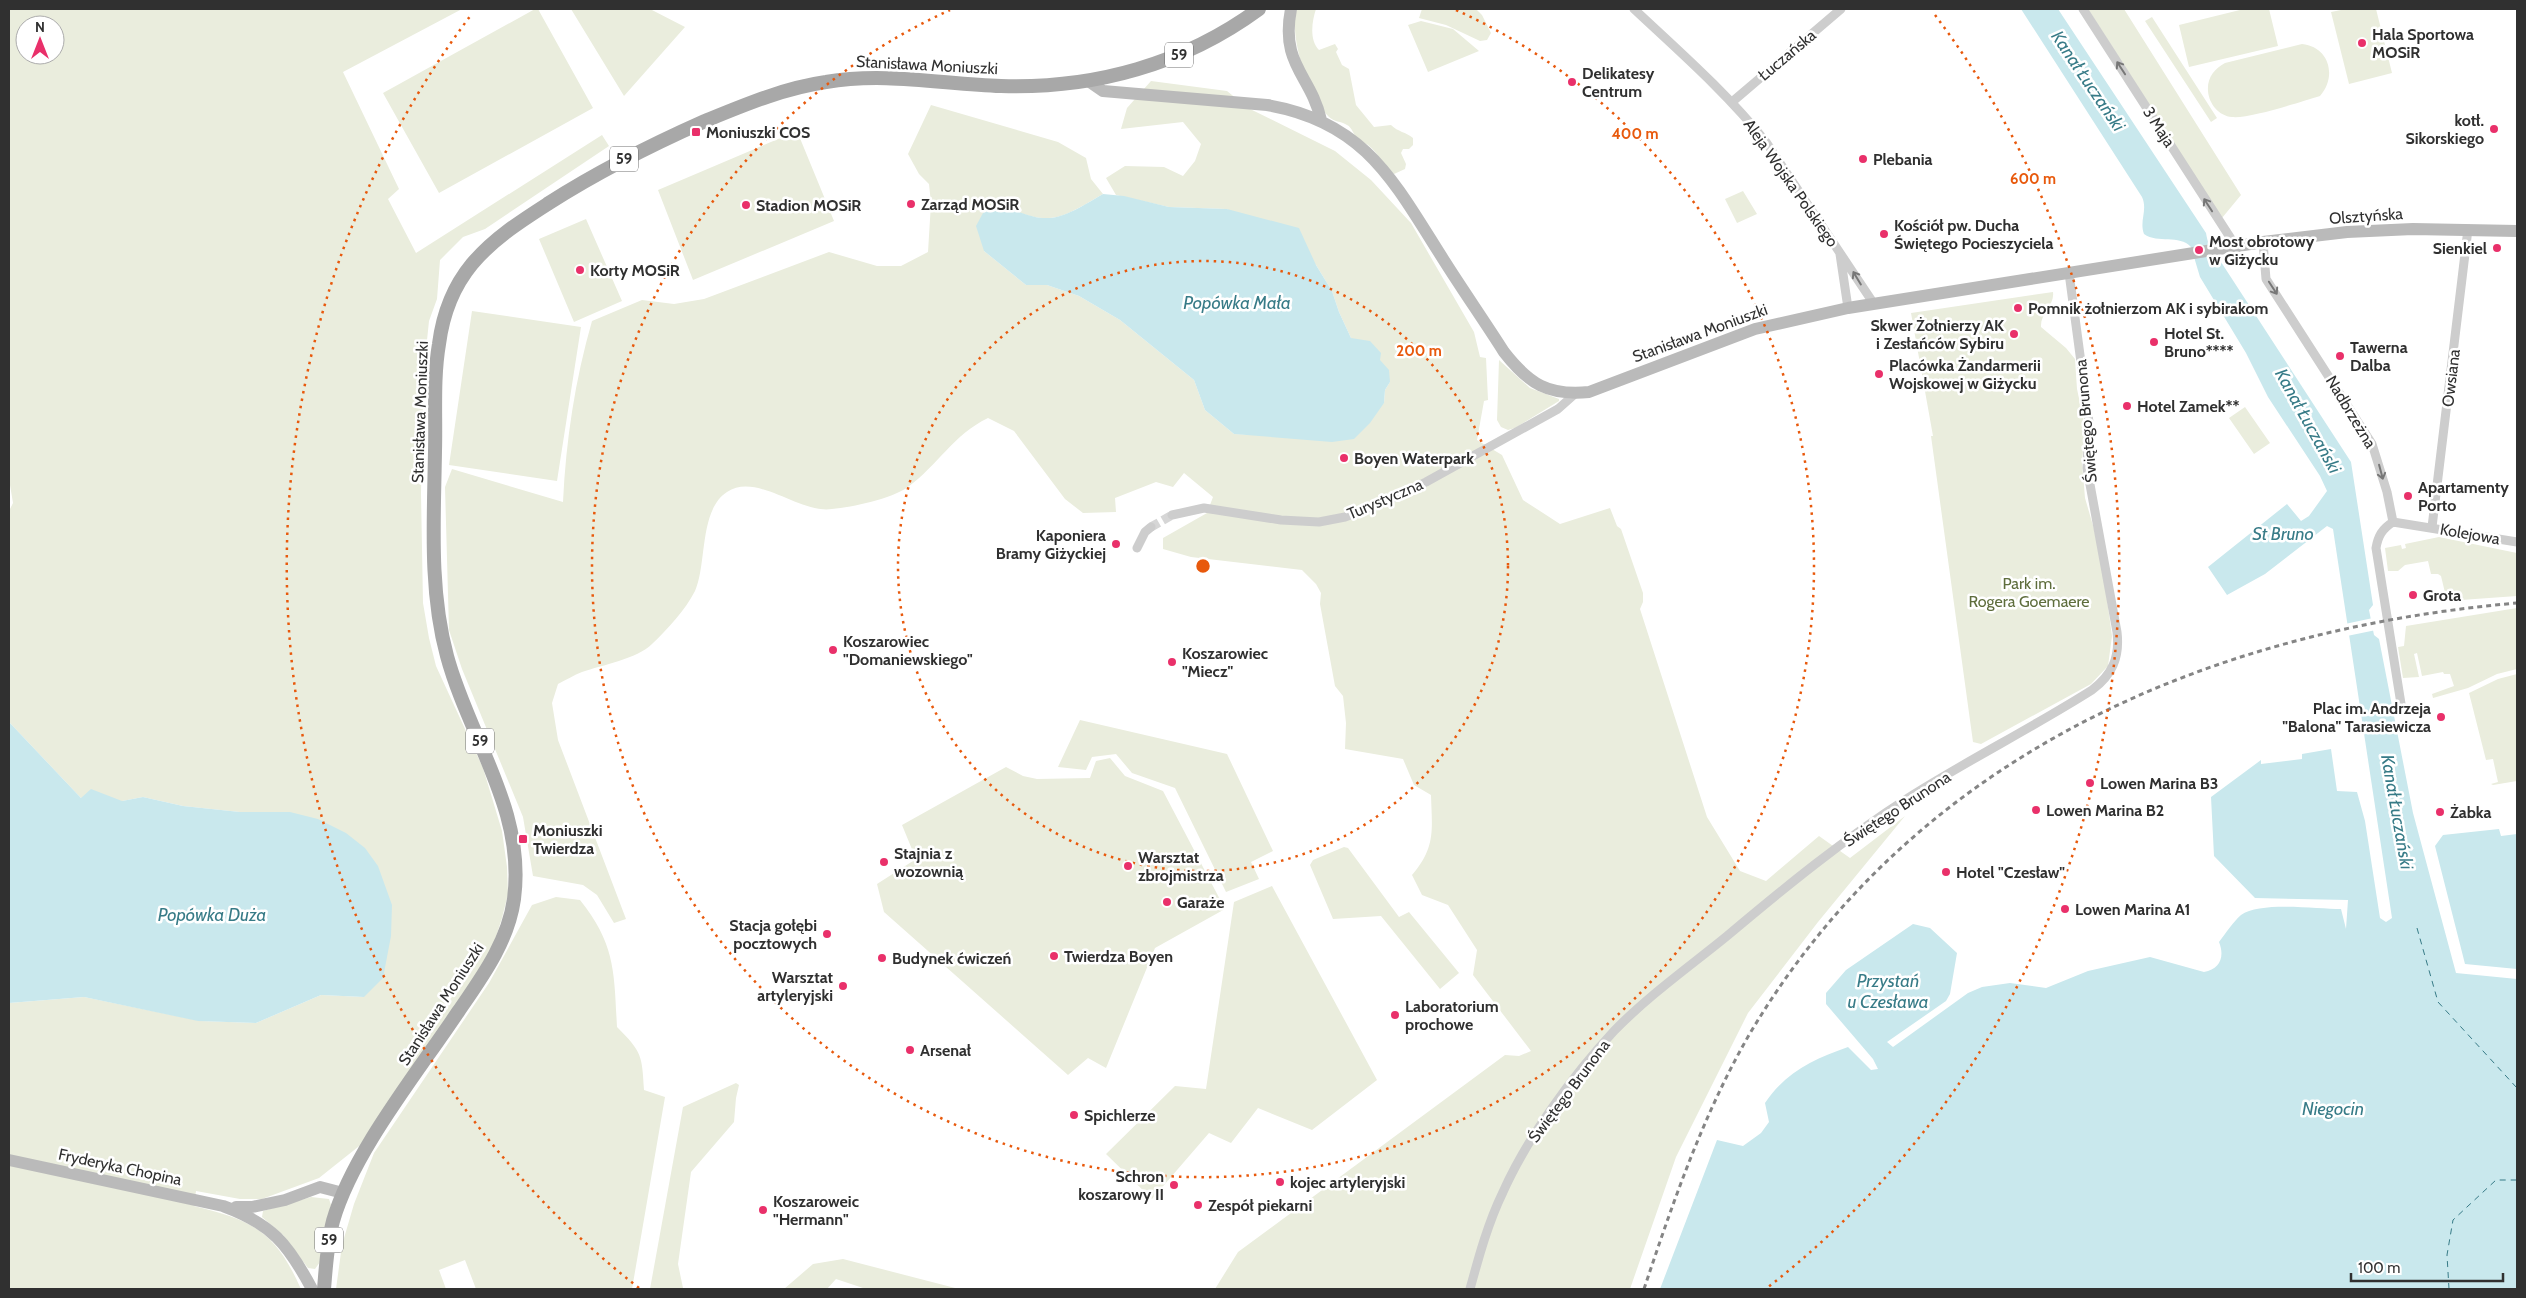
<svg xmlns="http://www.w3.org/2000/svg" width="2526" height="1298" font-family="Cabin,sans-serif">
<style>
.green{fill:#eaeddd;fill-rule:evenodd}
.water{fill:#c9e8ed}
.pier{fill:#fff}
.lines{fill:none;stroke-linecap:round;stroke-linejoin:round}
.ferry{stroke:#377b87;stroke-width:1;stroke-dasharray:6 5;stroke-linecap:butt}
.street-tunnel{stroke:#d6d6d6;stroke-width:9;stroke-dasharray:9 4.5;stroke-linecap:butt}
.street{stroke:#cdcdcd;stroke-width:9}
.secondary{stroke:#bababa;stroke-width:12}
.primary{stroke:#a8a8a8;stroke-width:14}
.rail{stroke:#858585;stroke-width:3;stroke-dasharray:5 4;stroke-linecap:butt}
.oneway{stroke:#777}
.ring{fill:none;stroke:#e8590c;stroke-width:2.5;stroke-dasharray:2.5 5}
.poi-dot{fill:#e9306a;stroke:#fff;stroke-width:2}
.labels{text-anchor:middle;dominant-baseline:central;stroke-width:5;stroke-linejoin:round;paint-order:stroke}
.shield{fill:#fff;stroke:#6e6e6e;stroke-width:1}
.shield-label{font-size:15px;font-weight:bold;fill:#303030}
.poi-label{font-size:16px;font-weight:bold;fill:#303030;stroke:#fff;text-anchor:start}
.street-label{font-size:16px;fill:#303030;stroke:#fff}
.park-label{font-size:16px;fill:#5e6d3c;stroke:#fff}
.water-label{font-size:18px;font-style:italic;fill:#377b87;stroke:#fff}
.centre{fill:#e8590c;stroke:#fff;stroke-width:2.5}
.ring-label{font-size:15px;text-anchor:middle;font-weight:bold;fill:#e8590c;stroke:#fff;stroke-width:5;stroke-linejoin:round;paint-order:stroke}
</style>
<rect width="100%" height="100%" fill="#fff"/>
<!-- green -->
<path class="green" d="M9,9h453l-119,63 56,117 -11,10 28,54 186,-118 7,11 -124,83 -22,8 -23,23 -3,39 -8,22 -5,48 -3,124 2,110 6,35 7,28 47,102 19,63 5,36 1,27 -6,24 -9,28 -17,30 -113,167 -44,35 -57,21h-22l-44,-8 -2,15c60,15 81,25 107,83h-292v-286l75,-6 117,24 55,2 65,-28 43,2 -74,-185h-50l-57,-6 -40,-9 -21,4 -41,-3 -72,-76v-211l4,-8 -4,-24zM25,25h30v30h-30z
M535,9h3l55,99 -154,85 -56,-100z
M571,9h79l35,18 -61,69z
M1297,9h19c-4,12 -7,31 3,41l16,-6 3,5 -2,3 6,13 7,4 7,36 18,22 17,-2c7,7 15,7 22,13v7l-4,4h-6l-2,4 5,11 -1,5 -11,5c-11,-7 -15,-21 -26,-29 -3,-2 -7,-2 -10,-5 -4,-4 -6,-13 -11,-15 -6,-4 -13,-3 -18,-8 -20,-20 -41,-81 -32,-108z
M1422,9h54l6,6 9,18 -4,7 -7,1 -34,-16 -27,-7z
M2088,9h36l117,186 -19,23z
M2244,9h25l9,37 -89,21 -10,-42z
M2346,9h30l16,64 -43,11 -18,-72z
M2152,17l65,101 -6,4 -66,-101z
M1421,21l32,8 26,22 -51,21 -20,-47z
M2302,44c28,3 35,33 18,52 -20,6 -71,23 -88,21 -13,-1 -23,-13 -24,-26 -1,-13 6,-22 17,-28z
M1151,81l76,10 21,17 87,43 36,29 40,43 63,109 6,25 6,1 2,42 -4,1 -7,39 25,15 21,45 37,24 50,-16 7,18 4,3 22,64v9l-3,7 67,208 33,54 26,10 53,-45 31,22 55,-42 -87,106 -70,91 -72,144 -46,132h-415l23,-37 267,-197 14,1 12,-5 -58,-76 4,-25 -29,-45 -26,-10 -10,-20c24,-28 20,-45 19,-80l-17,-10 -11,-26 -58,-10 1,-26 -3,-27 -8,-10 -15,-82 1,-11 -5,-9 -14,-14 -111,-13 -28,-8v-11l44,-25 6,-16 -29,-24 -11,14 -17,-5 -41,16 1,14 -33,1 -18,-14 -51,-68 -26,-13c-35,17 -50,47 -80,69 -17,12 -55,20 -76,22 -33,5 -75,-37 -105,-17 -28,18 -20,72 -32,99 -9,18 -28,39 -43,53 -15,15 -50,21 -70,28 -8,3 -16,8 -24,12l-6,19 6,37 68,179 -12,4 -17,-28 -14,-10 -50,-9 -10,-59 -61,-148 -13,-39 -4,-143 7,-18 111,33c3,-62 12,-122 29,-181l50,-21 32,4 30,-5 125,-47 48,14h24l27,-14 3,-49 -2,-19 -10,-10 -11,-20 23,-49 127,37 28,16 5,21 12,15c-46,27 -54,33 -104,10l-15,47 42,34h21l32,11 41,24 74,60 11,30 29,24 48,2 102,-33 1,-13 5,-8 -39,-44 -12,-26 -7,-21 -16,-26 -89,-56 -58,-2 -53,-12 -10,-17 19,-12 39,1 19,9 12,-15 6,-17 -18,-22 -62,7 6,-21z
M797,131l37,90 -141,59 -35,-90z
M1743,191l14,23 -20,9 -12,-24z
M586,219l36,82 -48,21 -35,-83z
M2053,292c2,13 -13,21 -12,35l25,21 9,11 2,30 8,37 -3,37 3,35 9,31 11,56 7,51 -4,30 -17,18 -110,60 -8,-2 -42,-306h2l-22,-123z
M472,311l109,16 -24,154 -108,-16z
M1499,360l31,28 29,11v2l-44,27 -7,2 -7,-3 -4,-7z
M2245,407l25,36 -16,11 -25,-36z
M2439,537l78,16v43l-70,5 -6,-25 -3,-2h-7l-3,-13 -23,4 -7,6h-10l-3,-23 16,-3 1,4 4,-1 -1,-4z
M2517,608v61l-20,5 -29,14 -35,10 -1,-4 22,-8 -4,-12h-6l-1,-2 -21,4 -5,-23 -3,1 5,23 -16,1 -5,-31 6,-1 2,-20z
M2517,674v107l-24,4 -2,-1 7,-2 -5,-23 -7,1 -17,-67 29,-14z
M1080,720l147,34 46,97 -22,11 8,17 -33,13 -51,-104 -43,-15 -16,-19 -24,3 -6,13 -28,-3z
M1110,758l15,18 38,15 62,118 -70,39 -49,120 -18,-10 -20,17 -184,-163 -7,-28 39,-25 -14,-34 104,-58 17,9 14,3 53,-1 6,-17z
M1344,847l4,1 51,69 10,-5 50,61 -19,16 -59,-73 -48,3 -23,-54 3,-5z
M1272,886l105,194 -65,50 -54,-22 -27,35 -22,-10 -57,66 -46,-45 69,-68 31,3 28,-187z
M556,897l24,3c36,45 34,73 37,127 25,25 25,28 27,63l21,7 -33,192h-156l-11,-29 -26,10 7,19h-110l6,-44 12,-41 20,-51 115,-170 43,-78z
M736,1083l3,2 -3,13 -2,24 -43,50 -13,92 5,24 11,1h-44l33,-182z
M311,1197l18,2 2,6 -10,36 -1,21 -5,7 -7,-1 -25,-33 -21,-18 1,-6z
M843,1259l116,30h-93l-30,-10 -9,10h-43l29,-25z"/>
<!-- water -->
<path class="water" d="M2021,9h37l148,224c2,12 6,21 15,29l130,200 22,143 -4,5 5,25 5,4 34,174 43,160 61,6v310h-857l57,-149 26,6 18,-13 8,-11 -4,-19c21,-31 49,-44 83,-56l23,23 7,-1 -5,-10 -47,-55v-11l20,-23 67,-46 17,4 27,25 -7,41 -4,7 -59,41 6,5 75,-54 14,-6 28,-4 36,5 42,-17 62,-14 54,15c16,-3 21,-15 15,-30 7,-9 14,-20 22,-27 19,-14 76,-6 100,-6l5,20 2,-29 -93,-2 -41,-42 -3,-59 50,-37v4l41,-5v-5l29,-5 6,42 20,1 8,29 15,97 6,4 6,-4 -59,-389 -6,-3 -62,48 -38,21 -19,-28 79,-63 14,17 8,-5 18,-25 -7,-15 -52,-79 -22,-44 -46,-76 -9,-30c-12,-13 -33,-3 -47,-13 -5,-13 4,-24 -2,-37z
M1103,194l21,2 45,11 58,2 72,19 17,37 16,26 7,21 12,26 19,3 11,12 -1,7 9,10 1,12 -5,8 -1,13 -14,20 -16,16 -22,3 -98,-8 -29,-24 -11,-30 -74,-60 -41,-24 -32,-11h-21l-42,-34 -8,-25 7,-13 16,-10c50,24 58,18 104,-9z
M9,722l72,76 10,-9 31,12 21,-4 40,9 57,6h50l28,7 28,14 19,15 13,18 14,39 -1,31 -8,42 -19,19 -43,-2 -65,28 -58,-2 -114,-24 -75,6z
M2499,829l2,7 16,-2v135l-52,-5 -30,-118 8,-11z"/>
<!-- pier -->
<path class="pier" d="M2373,618l3,12 -29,6 -2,-12z"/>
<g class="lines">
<!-- ferry -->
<path class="ferry" d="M2417,928l21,74 79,86
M2449,1289l-2,-34 6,-35 43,-40h21"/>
<!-- street-tunnel -->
<path class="street-tunnel" d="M1151,527l21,-12"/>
<!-- street -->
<path class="street" d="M1634,9c46,43 93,84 132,133l108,162
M2083,9l152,236
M1732,102l109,-93
M2263,242l3,37 106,165 15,48 6,30
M1840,254l8,54
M1172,515l32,-7 77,12 38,2 26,-5 42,-16 39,-19 132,-73 18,-16
M2393,522c-11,7 -15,14 -17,26l26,162
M2393,522l124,20
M2432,527l36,-298
M1137,548l8,-16 6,-5
M1470,1289c9,-33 18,-66 33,-97 24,-54 70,-117 111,-161 34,-35 75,-64 113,-95 57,-48 117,-97 181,-138 60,-38 124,-70 184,-108 20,-15 28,-32 25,-58l-30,-164 2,-46 -20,-149"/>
<!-- secondary -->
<path class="secondary" d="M1291,9c-11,56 20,66 30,111
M1090,82l13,9 164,14c100,17 128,79 178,157 19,30 40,60 59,90 25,32 44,44 85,40l166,-63 93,-21 415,-66 84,-10 66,-3 104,2
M9,1160l214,46c49,18 65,38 89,83
M236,1207h16l33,-7 35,-13 23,6"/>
<!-- primary -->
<path class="primary" d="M324,1289c2,-23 3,-45 9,-68 20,-69 85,-149 125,-209 24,-35 50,-70 56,-113 12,-89 -45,-161 -67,-243 -18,-66 -13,-137 -12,-205 1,-35 -2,-72 4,-107 4,-31 14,-57 33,-80 22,-26 49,-43 77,-61 50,-32 102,-58 156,-82 39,-16 79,-33 121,-39 58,-10 117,2 175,4 94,3 183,-22 258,-77"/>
<!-- rail -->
<path class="rail" d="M1644,1289c29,-87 59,-174 105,-254 164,-278 457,-405 768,-432"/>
</g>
<!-- one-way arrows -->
<defs><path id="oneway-shaft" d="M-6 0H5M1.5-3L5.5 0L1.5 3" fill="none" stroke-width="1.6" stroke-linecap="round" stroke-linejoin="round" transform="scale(1.25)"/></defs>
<g class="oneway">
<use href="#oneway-shaft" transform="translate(2121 68) rotate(-123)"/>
<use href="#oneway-shaft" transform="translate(2208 205) rotate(-123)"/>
<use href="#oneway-shaft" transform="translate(1857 278) rotate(-121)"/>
<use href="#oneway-shaft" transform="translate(2273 288) rotate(57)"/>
<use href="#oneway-shaft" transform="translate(2381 472) rotate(75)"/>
</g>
<!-- distance rings -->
<g class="ring">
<circle cx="1203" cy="566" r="305"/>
<path d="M1456 10A611 611 0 1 1 950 10"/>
<path d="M639 1288A916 916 0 0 1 471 15M1935 15A916 916 0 0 1 1767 1288"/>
</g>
<!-- markers -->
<g class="poi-dot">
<circle cx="2362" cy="43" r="5"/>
<circle cx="1572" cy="82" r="5"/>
<circle cx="2494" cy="129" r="5"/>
<rect x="691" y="127" width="10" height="10" rx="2.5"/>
<circle cx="1863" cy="159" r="5"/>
<circle cx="911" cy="204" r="5"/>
<circle cx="746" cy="205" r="5"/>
<circle cx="1884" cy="234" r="5"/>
<circle cx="2497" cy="248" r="5"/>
<circle cx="2199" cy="250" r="5"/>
<circle cx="580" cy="270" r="5"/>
<circle cx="2018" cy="308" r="5"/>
<circle cx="2014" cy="334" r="5"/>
<circle cx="2154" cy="342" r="5"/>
<circle cx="2340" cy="356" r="5"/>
<circle cx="1879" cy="374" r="5"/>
<circle cx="2127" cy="406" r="5"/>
<circle cx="1344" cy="458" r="5"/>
<circle cx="2408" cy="496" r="5"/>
<circle cx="1116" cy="544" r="5"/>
<circle cx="2413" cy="595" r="5"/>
<circle cx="833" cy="650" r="5"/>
<circle cx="1172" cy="662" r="5"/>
<circle cx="2441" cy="717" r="5"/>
<circle cx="2090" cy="783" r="5"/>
<circle cx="2036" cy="810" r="5"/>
<circle cx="2440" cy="812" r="5"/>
<rect x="518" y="834" width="10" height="10" rx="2.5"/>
<circle cx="884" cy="862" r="5"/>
<circle cx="1128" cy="866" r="5"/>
<circle cx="1946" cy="872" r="5"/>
<circle cx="1167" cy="902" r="5"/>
<circle cx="2065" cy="909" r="5"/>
<circle cx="827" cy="934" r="5"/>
<circle cx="1054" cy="956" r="5"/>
<circle cx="882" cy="958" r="5"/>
<circle cx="843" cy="986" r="5"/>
<circle cx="1395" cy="1015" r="5"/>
<circle cx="910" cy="1050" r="5"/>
<circle cx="1074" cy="1115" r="5"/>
<circle cx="1280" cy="1182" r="5"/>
<circle cx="1174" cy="1185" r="5"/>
<circle cx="1198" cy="1205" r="5"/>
<circle cx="763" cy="1210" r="5"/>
</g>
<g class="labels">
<!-- shield labels -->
<g class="shield">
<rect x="1165" y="42.5" width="28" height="25" rx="4"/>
<rect x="610" y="146.5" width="28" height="25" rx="4"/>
<rect x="466" y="728.5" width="28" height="25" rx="4"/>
<rect x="315" y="1227.5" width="28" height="25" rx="4"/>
</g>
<g class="shield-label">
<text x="1179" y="55">59</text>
<text x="624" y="159">59</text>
<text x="480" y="741">59</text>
<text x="329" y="1240">59</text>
</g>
<!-- poi labels -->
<g class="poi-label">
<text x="2372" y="34">Hala Sportowa<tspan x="2372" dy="18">MOSiR</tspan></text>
<text x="1582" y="73">Delikatesy<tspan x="1582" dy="18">Centrum</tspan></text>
<text x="2484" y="120" text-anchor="end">kotł.<tspan x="2484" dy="18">Sikorskiego</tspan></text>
<text x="706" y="132">Moniuszki COS</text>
<text x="1873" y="159">Plebania</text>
<text x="921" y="204">Zarząd MOSiR</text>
<text x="756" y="205">Stadion MOSiR</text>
<text x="1894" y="225">Kościół pw. Ducha<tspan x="1894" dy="18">Świętego Pocieszyciela</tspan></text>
<text x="2209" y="241">Most obrotowy<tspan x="2209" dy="18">w Giżycku</tspan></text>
<text x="2487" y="248" text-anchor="end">Sienkiel</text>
<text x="590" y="270">Korty MOSiR</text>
<text x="2028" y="308">Pomnik żołnierzom AK i sybirakom</text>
<text x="2004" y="325" text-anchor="end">Skwer Żołnierzy AK<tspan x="2004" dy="18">i Zesłańców Sybiru</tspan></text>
<text x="2164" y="333">Hotel St.<tspan x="2164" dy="18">Bruno****</tspan></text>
<text x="2350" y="347">Tawerna<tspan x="2350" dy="18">Dalba</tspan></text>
<text x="1889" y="365">Placówka Żandarmerii<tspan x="1889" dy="18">Wojskowej w Giżycku</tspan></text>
<text x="2137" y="406">Hotel Zamek**</text>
<text x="1354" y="458">Boyen Waterpark</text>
<text x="2418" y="487">Apartamenty<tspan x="2418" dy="18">Porto</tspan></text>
<text x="1106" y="535" text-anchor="end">Kaponiera<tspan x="1106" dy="18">Bramy Giżyckiej</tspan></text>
<text x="2423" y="595">Grota</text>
<text x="843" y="641">Koszarowiec<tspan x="843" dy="18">"Domaniewskiego"</tspan></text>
<text x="1182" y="653">Koszarowiec<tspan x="1182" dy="18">"Miecz"</tspan></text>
<text x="2431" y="708" text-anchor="end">Plac im. Andrzeja<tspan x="2431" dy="18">"Balona" Tarasiewicza</tspan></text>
<text x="2100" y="783">Lowen Marina B3</text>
<text x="2046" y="810">Lowen Marina B2</text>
<text x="2450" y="812">Żabka</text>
<text x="533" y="830">Moniuszki<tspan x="533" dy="18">Twierdza</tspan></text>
<text x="894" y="853">Stajnia z<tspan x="894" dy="18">wozownią</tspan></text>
<text x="1138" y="857">Warsztat<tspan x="1138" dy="18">zbrojmistrza</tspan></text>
<text x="1956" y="872">Hotel "Czesław"</text>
<text x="1177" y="902">Garaże</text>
<text x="2075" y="909">Lowen Marina A1</text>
<text x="817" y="925" text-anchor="end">Stacja gołębi<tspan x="817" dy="18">pocztowych</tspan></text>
<text x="1064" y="956">Twierdza Boyen</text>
<text x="892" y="958">Budynek ćwiczeń</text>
<text x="833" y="977" text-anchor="end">Warsztat<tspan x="833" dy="18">artyleryjski</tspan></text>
<text x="1405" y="1006">Laboratorium<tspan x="1405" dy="18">prochowe</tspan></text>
<text x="920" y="1050">Arsenał</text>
<text x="1084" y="1115">Spichlerze</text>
<text x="1164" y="1176" text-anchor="end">Schron<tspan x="1164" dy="18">koszarowy II</tspan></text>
<text x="1290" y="1182">kojec artyleryjski</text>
<text x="773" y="1201">Koszaroweic<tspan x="773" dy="18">"Hermann"</tspan></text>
<text x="1208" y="1205">Zespół piekarni</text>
</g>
<!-- street labels -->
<g class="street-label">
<text transform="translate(1787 55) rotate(-40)">Łuczańska</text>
<text transform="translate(927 65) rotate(3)">Stanisława Moniuszki</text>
<text transform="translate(2159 127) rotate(57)">3 Maja</text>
<text transform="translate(1791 183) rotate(55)">Aleja Wojska Polskiego</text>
<text transform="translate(2366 216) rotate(-4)">Olsztyńska</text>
<text transform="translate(1700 333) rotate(-20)">Stanisława Moniuszki</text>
<text transform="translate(2451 378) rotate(-83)">Owsiana</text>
<text transform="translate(420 412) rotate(-88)">Stanisława Moniuszki</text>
<text transform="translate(2351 412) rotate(59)">Nadbrzeżna</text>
<text transform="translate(2086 421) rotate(-95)">Świętego Brunona</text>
<text transform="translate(1385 499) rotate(-23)">Turystyczna</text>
<text transform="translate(2470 534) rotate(10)">Kolejowa</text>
<text transform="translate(1897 809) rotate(-33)">Świętego Brunona</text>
<text transform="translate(441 1004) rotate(-57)">Stanisława Moniuszki</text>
<text transform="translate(1569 1091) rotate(-53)">Świętego Brunona</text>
<text transform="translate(120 1167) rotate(12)">Fryderyka Chopina</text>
</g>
<!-- park labels -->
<g class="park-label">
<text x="2029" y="583">Park im.<tspan x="2029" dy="18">Rogera Goemaere</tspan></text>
</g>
<!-- water labels -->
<g class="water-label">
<text transform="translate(2088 81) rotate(56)">Kanał Łuczański</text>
<text x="1237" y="303">Popówka Mała</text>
<text transform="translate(2308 421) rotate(61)">Kanał Łuczański</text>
<text x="2283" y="534">St Bruno</text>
<text transform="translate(2397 812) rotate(80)">Kanał Łuczański</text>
<text x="212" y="915">Popówka Duża</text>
<text x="1888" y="981">Przystań<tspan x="1888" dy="21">u Czesława</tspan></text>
<text x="2333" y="1109">Niegocin</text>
</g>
</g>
<circle cx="1203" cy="566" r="8" class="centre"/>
<g class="ring-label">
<text x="1635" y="139">400 m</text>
<text x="2033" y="184">600 m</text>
<text x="1419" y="356">200 m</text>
</g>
<!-- border -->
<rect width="2526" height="1298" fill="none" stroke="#303030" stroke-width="20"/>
<!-- north arrow -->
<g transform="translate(40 40)"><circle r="24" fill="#ffffff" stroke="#acacac"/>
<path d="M0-4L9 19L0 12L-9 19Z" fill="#e9306a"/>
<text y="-8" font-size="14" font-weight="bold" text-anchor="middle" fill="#303030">N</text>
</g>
<!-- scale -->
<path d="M2351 1273v8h152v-8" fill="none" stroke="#303030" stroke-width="2.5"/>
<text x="2358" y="1273" font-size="15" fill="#303030" stroke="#ffffff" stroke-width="4" paint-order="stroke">100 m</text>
</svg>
